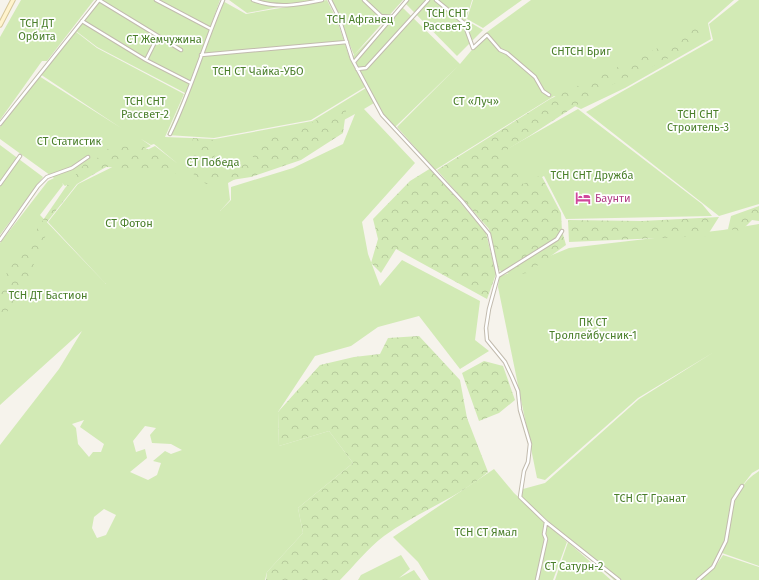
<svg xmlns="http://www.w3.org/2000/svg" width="759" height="580" font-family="'Fira Sans',sans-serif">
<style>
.green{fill:#d2eab5;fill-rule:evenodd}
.forest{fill:url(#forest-crowns)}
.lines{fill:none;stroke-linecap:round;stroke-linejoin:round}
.minor-casing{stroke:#c2bbae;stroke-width:4.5}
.secondary-casing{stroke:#d6c79b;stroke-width:5.5}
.minor{stroke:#fff;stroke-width:2.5}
.secondary{stroke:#fff3cd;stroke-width:3.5}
.labels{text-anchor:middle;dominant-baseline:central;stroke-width:3.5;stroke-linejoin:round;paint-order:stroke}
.park-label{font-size:11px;fill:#4a7f2a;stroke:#fff}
.hotel-label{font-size:11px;fill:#b23c85;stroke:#fff;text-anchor:start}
</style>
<defs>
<pattern id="forest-crowns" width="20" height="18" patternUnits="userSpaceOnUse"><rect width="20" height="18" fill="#d2eab5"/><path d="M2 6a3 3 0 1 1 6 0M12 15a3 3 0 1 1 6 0" fill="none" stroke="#b6ca9c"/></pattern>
</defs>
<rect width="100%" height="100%" fill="#f6f3ec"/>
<!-- green -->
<path class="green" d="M21,0h73l-47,61h-5l-42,59v-83z
M100,0h120l-10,28 11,-28 25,14 81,-14 10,20 13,39 52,-52 58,57 27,-32 44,-32h203l-26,23 3,16 -86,49 -44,21 -27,-13 -119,74 -38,-43 61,-61 -64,62 -14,-13 -6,-12 -10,6 51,54 -53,59 6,32 12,32 22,-26 78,41 -5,39 14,11 -29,18 -41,-53 -41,11 -27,19 -36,10 -37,56 1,34 50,-15 24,32 -55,45 5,25 -36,39 -2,8h-265v-135l59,-76 23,-38 -82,74v-162l48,-62 6,-3 -54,-39v-12l39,-51 82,52 -81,-54 35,-43 22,17 87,46 -19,43 50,2 97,-18 54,-33 -1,-1 -54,33 -97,18 -47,-3 18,-42 -88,-46 -21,-16zM355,114l-12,30 -50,24 -62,19v13l-11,11 10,-11 -2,-17zM141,139l10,6 3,-1 24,20 -23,-18 -77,38 -30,38 58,62 -66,-69 23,-30 -1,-2 3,3 86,-40zM84,420l-4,7 24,17 -3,8h-8l-4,5 -11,-13 -2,-16 -4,-4zM145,426l11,2 -6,7 2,8 19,1 11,6 -11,4 -6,-3 -12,10 8,2 -4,12 -9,5 -18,-8 17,-14 -2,-9 -9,3 -3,-11zM104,509l12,6 -10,20 -9,3 -5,-10 2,-11z
M229,0h87l-69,13z
M331,0h72l-49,55z
M409,0h63l-6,20 17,10 -26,26 -51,-52z
M473,0h49l-39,28 -16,-9z
M739,0h20v204l-40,12 -133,-104 127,-72 -4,-16z
M578,109l124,95 10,12 -146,3 -22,-43 -21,11 -23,-34z
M0,145l43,32 -43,58z
M759,224v245l-7,4 -20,26 -7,42 -12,25 -17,14h-82l-93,-83 2,-8 22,-6 94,-84 75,-47h4h-4l-76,46 -93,82 -8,-2 -39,-191 1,-10 70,-29 154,-18z
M494,469l20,24 53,49 -14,38h-124l-11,-18 -25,-25z
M759,471v95l-37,-13c14,-31 3,-60 37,-82z
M568,542l43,38h-56z
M401,555l9,14 -11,9 15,-8 7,10h-63l3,-5z
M723,555l36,12v13h-59l15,-13z"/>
<!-- forest -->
<path class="forest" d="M697,26l5,6c-16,25 -77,44 -104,60 -32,19 -62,41 -95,60l20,32 18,-9 20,38 1,18 4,14 -39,28 -13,2 -16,-5 -9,-41 -52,-59 113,-71 108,-51z
M347,104l-4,29 -42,27 -50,17 -45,7 -19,-15 6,-31 20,2 4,10 -9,22 20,-5 14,-10 3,5 9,-1 -4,-14 27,-11 5,9 9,-11z
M111,146l33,1 48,32 -26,-9 -60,-3 -29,17 -34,43 3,8 -10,22 -5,17 -31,49v-40l65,-95 21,-26 8,-1z
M431,168l55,65 10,41 -9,25 -91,-50 -15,24 -10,-10 7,-24 -5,-20 37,-38z
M759,206v15l-7,-1 -11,11 -13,-2 3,-13z
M719,217l-12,19 -138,6 -1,-22 74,1z
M419,336l41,44 7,38 21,54c-32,27 -71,40 -104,64 -16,12 -30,30 -44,44h-74l1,-8 36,-39 -5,-25 55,-45 -24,-32 -50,15 -1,-34 42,-47 34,-8 26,-3 8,-16z
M484,361l19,5 12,34 -16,13 -20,8 -17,-48z"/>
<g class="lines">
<!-- minor casing -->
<g class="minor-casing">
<path id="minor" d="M99,0l82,50
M156,0l55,29
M253,0c25,9 44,5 69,0
M330,0l9,18 13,41 30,56 80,86 27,33 9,42 -9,33 -3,19 1,12 18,22 7,15 6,14 2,19 10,34 -2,18 -4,9 -4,26 26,25 73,58
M364,0l17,16 12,1
M436,0l28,23 9,25 14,-13 13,15 7,3 28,24 8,14 6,4
M82,21l64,39 45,23
M201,55l146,-13
M146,60l12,-24
M354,62l53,-62
M357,69l9,-1 62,-68
M0,124l99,-124
M170,134c21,-43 34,-90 53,-134
M0,184l20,-28
M0,240l38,-54 9,-9 25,-9 16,-11
M498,276l59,-37 5,-8
M537,580l9,-41 -2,-5 2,-12
M698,580l15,-13 13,-26 7,-41 9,-14"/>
</g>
<!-- secondary casing -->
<g class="secondary-casing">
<path id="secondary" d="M0,25l13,-25"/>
</g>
<!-- minor -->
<use href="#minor" class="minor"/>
<!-- secondary -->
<use href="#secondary" class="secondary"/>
</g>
<!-- icons -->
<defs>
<g id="hotel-bare" transform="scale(1.2)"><path d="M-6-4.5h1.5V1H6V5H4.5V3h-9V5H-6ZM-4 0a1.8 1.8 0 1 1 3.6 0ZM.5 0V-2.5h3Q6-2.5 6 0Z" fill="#d1479c" stroke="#fff" stroke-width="2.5" paint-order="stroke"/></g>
</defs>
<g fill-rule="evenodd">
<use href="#hotel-bare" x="583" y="198"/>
</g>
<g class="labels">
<!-- park labels -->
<g class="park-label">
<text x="447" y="13">ТСН СНТ<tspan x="447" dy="13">Рассвет-3</tspan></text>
<text x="360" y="19">ТСН Афганец</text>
<text x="37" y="23">ТСН ДТ<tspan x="37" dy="13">Орбита</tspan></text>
<text x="164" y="39">СТ Жемчужина</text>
<text x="581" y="51">СНТСН Бриг</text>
<text x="258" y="71">ТСН СТ Чайка-УБО</text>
<text x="145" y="101">ТСН СНТ<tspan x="145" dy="13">Рассвет-2</tspan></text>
<text x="476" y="101">СТ «Луч»</text>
<text x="698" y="114">ТСН СНТ<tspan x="698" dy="13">Строитель-3</tspan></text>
<text x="69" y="141">СТ Статистик</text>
<text x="213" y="162">СТ Победа</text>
<text x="592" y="175">ТСН СНТ Дружба</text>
<text x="129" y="223">СТ Фотон</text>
<text x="48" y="295">ТСН ДТ Бастион</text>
<text x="593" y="322">ПК СТ<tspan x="593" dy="13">Троллейбусник-1</tspan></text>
<text x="650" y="498">ТСН СТ Гранат</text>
<text x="486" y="532">ТСН СТ Ямал</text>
<text x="574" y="566">СТ Сатурн-2</text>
</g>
<!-- hotel labels -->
<g class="hotel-label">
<text x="595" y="198">Баунти</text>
</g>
</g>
</svg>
